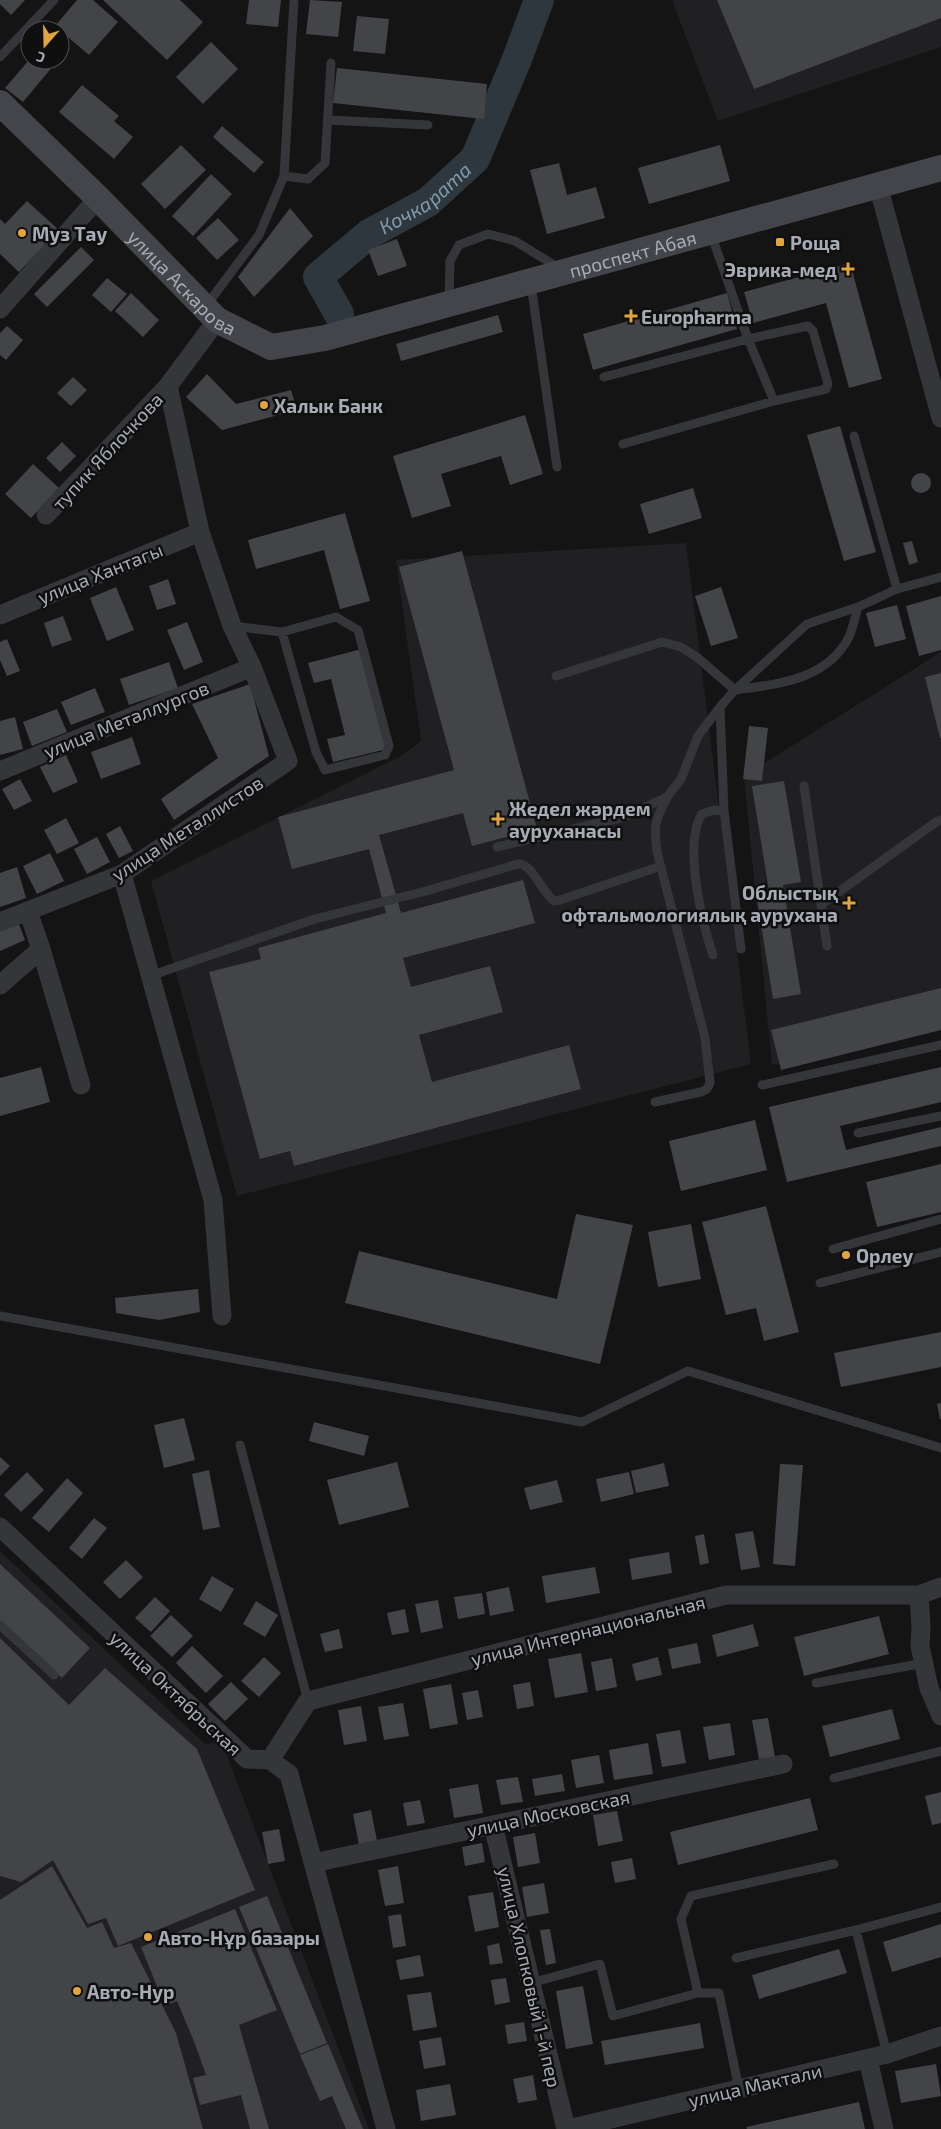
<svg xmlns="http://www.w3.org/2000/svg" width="941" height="2129" font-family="'Exo 2',sans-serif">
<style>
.built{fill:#202022}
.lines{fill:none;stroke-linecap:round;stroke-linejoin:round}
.river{stroke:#2e373d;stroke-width:30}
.building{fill:#434448}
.service{stroke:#35363a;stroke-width:9}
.minor{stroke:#35363a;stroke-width:19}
.secondary{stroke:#43454a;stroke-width:26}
.poi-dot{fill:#e1a540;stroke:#0f0f10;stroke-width:2}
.labels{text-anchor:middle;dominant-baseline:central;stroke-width:5;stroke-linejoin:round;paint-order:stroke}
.poi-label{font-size:19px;font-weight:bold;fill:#a7abb4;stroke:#0f0f10;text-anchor:start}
.street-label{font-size:19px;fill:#a7abb4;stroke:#0f0f10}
.water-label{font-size:20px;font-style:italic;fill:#809aad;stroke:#0f0f10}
</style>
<rect width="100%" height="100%" fill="#141415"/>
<!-- built -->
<path class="built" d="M672,0h269v47l-223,74z
M686,543l65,521 -514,132 -86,-315 250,-125 20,-15 -25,-181z
M941,652v377l-169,36 -28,-289z
M0,1551l206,194 15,-5 148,389h-369z"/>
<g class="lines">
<!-- river -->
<path class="river" id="s1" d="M339,314l-21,-37 51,-43 59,-32 47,-43 42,-100 22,-59"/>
</g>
<!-- building -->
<path class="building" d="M0,0h25l-14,15 -11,-11z
M77,0h16l25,22 -29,33 -34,-29z
M103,0h77l23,22 -36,38z
M249,0h32l-3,27 -32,-3z
M310,0l32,2 -4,35 -32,-3z
M717,0h224v18l-187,71z
M357,16l32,3 -4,35 -32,-3z
M60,40l9,7 -9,11z
M211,42l27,27 -35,35 -27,-27z
M29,60h29l-35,42 -18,-14z
M337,68l150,16 -3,35 -151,-16z
M82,85l37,31 -5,5 19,16 -19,22 -55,-47z
M222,126l42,36 -10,11 -41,-36z
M181,145l25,25 -41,39 -24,-25z
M720,145l10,36 -81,23 -11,-36z
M559,163l8,32 29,-8 9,31 -58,16 -17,-64z
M211,174l21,20 -39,42 -21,-20z
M27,201l32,29 -40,42 -19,-18v-35l5,5z
M290,208l23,28 -59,61 -16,-20z
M218,218l21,22 -22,20 -21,-22z
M397,239l10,27 -29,10 -10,-26z
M81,247l13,13 -47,47 -13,-13z
M850,263l32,116 -33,9 -23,-85 -73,20 -9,-31z
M107,278l20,16 -16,18 -19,-17z
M131,293l28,27 -16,17 -28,-26z
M727,293l10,36 -144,41 -10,-36z
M498,315l5,17 -102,29 -5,-17z
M7,326l16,14 -17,20 -6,-5v-22z
M207,374l29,30 55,-14 6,20 -75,20 -36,-33z
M73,377l14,13 -16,16 -14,-13z
M525,415l18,59 -33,11 -9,-29 -60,18 10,32 -39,12 -19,-62z
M840,426l36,126 -32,9 -37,-126z
M62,442l14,14 -16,16 -14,-14z
M33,464l26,24 -28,30 -26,-24z
M911 483a10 10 0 1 1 20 0a10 10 0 1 1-20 0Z
M693,488l9,30 -53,16 -9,-30z
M345,513l25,88 -30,8 -16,-59 -68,19 -8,-29z
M912,541l6,21 -9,3 -6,-22z
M462,551l75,278 -65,17 -9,-33 -84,22 22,78 122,-33 12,43 -132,35 8,29 79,-21 13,46 -84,23 13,47 137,-37 12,44 -287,77 -4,-15 -30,8 -51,-187 52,-13 -3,-11 128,-35 -17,-64 -77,20 -14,-52 176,-47 -55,-203z
M168,579l8,25 -19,6 -8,-24z
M116,587l18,43 -27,11 -17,-43z
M721,587l17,51 -27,8 -16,-50z
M941,596v54l-22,6 -13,-50z
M897,605l9,34 -31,8 -9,-34z
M63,616l9,24 -20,7 -8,-24z
M187,622l16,40 -19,8 -17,-40z
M7,639l13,32 -13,5 -7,-16v-18z
M362,649l25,100 -54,13 -6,-23 18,-4 -14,-56 -17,4 -6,-20z
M169,662l9,26 -49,17 -9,-26z
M941,673v65h-1l-15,-61z
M250,684l19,72 -95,64 -13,-21 57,-41 -26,-54z
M95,688l10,24 -34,13 -10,-23z
M57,709l10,23 -35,14 -9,-24z
M15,717l8,32 -23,6v-34z
M749,726l19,2 -6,53 -19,-2z
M132,737l9,27 -40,15 -10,-27z
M66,755l12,27 -25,11 -13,-26z
M20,779l12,22 -18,9 -12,-21z
M784,781l17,101 -18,3 18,109 -28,5 -17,-106 13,-2 -17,-105z
M66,818l13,25 -22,11 -13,-24z
M120,826l13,25 -14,7 -13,-24z
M97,837l13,25 -23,12 -13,-25z
M50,853l14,28 -27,13 -14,-28z
M17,867l9,31 -26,9v-34z
M17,919l8,21 -25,11v-25z
M941,988v42l-160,40 -10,-40z
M41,1067l9,35 -50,14v-38z
M941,1067v35l-101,24 6,24 95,-23v19l-154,36 -18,-75z
M755,1120l12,50 -86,21 -12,-50z
M941,1164v48l-64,15 -11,-45z
M766,1206l33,126 -35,9 -8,-33 -30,7 -24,-93z
M576,1214l57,11 -33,139 -255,-61 14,-52 198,48z
M691,1224l10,55 -43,8 -10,-55z
M198,1289l2,23 -41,8 -43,-7 -1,-15z
M941,1332v35l-100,20 -7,-34z
M941,1403v16h-1l-3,-15z
M184,1418l11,42 -31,8 -10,-43z
M314,1422l55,14 -5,20 -55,-15z
M0,1457l10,9 -10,10z
M397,1462l12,45 -70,18 -12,-45z
M664,1463l5,23 -33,7 -5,-22z
M780,1464l23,1 -8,101 -22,-2z
M209,1470l11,57 -17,3 -11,-56z
M27,1472l17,18 -23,22 -17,-17z
M629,1472l5,22 -33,8 -5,-23z
M67,1478l16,15 -34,39 -17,-14z
M557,1480l6,22 -33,8 -6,-22z
M94,1518l13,10 -25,31 -13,-11z
M753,1531l7,36 -19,3 -6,-36z
M704,1534l5,29 -9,2 -5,-29z
M669,1552l3,21 -40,7 -3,-21z
M126,1560l17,17 -23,22 -17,-17z
M0,1564l90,84 -28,30 -62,-57z
M595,1567l5,26 -54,10 -4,-27z
M212,1576l22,13 -13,23 -22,-13z
M509,1587l5,24 -24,5 -4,-24z
M482,1593l3,21 -27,5 -4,-22z
M155,1597l15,14 -19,21 -16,-14z
M438,1600l5,28 -22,5 -6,-29z
M256,1601l22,14 -13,22 -22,-13z
M405,1609l4,23 -17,3 -5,-22z
M171,1615l22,21 -21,21 -22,-21z
M879,1616l10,38 -85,22 -10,-39z
M753,1624l6,22 -42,11 -5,-22z
M339,1629l4,19 -18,4 -5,-18z
M0,1638l69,67 36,-37 92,81 58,141 -137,56 -12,-28 -18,6 -35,-64 -32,22 -21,-6z
M697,1643l4,20 -29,6 -4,-20z
M192,1646l31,30 -17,17 -30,-30z
M581,1653l7,39 -33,6 -7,-39z
M264,1657l17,16 -22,24 -18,-16z
M658,1657l4,18 -26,6 -4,-17z
M612,1658l5,29 -21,4 -5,-29z
M231,1682l17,17 -23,22 -17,-17z
M530,1682l4,24 -17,3 -4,-24z
M451,1684l7,40 -28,5 -7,-40z
M478,1690l5,27 -16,3 -5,-27z
M403,1703l6,33 -25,4 -6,-33z
M361,1706l6,35 -23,4 -6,-35z
M892,1709l8,30 -70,18 -8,-31z
M768,1718l7,39 -16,2 -7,-39z
M730,1723l5,32 -26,5 -6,-33z
M680,1730l6,33 -24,4 -6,-33z
M648,1743l5,31 -39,6 -5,-30z
M599,1755l5,28 -28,5 -5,-28z
M562,1774l3,17 -30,5 -3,-17z
M518,1777l5,25 -22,3 -5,-25z
M478,1784l5,29 -29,5 -5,-29z
M941,1792v31l-9,2 -7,-29z
M810,1798l8,32 -140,35 -8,-33z
M420,1800l5,23 -18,3 -4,-23z
M371,1810l6,31 -18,4 -6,-31z
M617,1811l6,30 -25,5 -5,-31z
M279,1829l6,32 -17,3 -6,-32z
M535,1833l5,30 -22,4 -5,-30z
M482,1843l3,19 -20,4 -3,-19z
M632,1858l4,21 -21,4 -4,-21z
M52,1866l35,62 15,-6 12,26 17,-5 45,90 27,96h-203v-229z
M398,1866l6,37 -19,3 -7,-36z
M544,1883l5,30 -22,4 -5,-30z
M493,1892l6,35 -24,5 -7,-36z
M267,1896l60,147 -27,11 -61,-147z
M235,1909l42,101 -38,15 30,104h-19l-9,-34 -41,10 -7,-27 13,-3 -11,-31 -18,-43 -12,5 -24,-59z
M401,1914l5,32 -13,2 -5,-32z
M941,1924v33l-49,15 -9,-30z
M550,1929l6,34 -10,2 -6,-35z
M499,1943l4,20 -13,2 -3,-19z
M839,1949l8,24 -88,26 -7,-24z
M420,1955l4,21 -24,4 -4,-20z
M506,1978l4,24 -15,3 -4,-25z
M583,1986l10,58 -27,5 -10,-58z
M431,1992l6,35 -24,4 -6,-36z
M524,2022l3,19 -19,3 -3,-19z
M700,2023l4,25 -99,17 -4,-24z
M441,2037l5,28 -22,4 -5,-28z
M328,2044l35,85h-17l-14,-33 -12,5 -20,-46z
M936,2064l5,32 -40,7 -6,-32z
M533,2075l4,25 -19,3 -5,-24z
M450,2084l6,31 -35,6 -5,-31z
M859,2102l6,27h-118l-1,-2z"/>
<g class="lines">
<!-- service -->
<path class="service" d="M0,57l54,-57
M328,120l100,5
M284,176l24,3 17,-16 6,-100
M531,284l26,183
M449,301l1,-40 9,-16 29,-11 27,7 44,27
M206,306l53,-71 25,-59 10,-176
M604,377l144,-38 -37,-105
M854,436l43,153
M623,444l151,-43 52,-12 2,-5 -15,-53 -5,-5 -60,13 26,62
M232,626l50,6 54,-15 22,13 31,116 -4,9 -60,15 -9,-18 -34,-120
M556,676l106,-34 19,5 17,11 37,32c43,-6 92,-10 114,-53 4,-9 6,-20 9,-30
M720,707l4,104 17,138
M804,786l23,160
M497,847l127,-30 43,-20 14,-18 17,-43 22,-29 15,-17 72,-66 51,-17 39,-18 44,-12
M822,904l114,-82 5,-2
M713,955c-11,-32 -30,-111 -11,-141l12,-4 10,1
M150,976l165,-57 111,-28 92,-27c13,-2 24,28 36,37l6,-1 101,-34
M762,1085l179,-40
M655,1102l46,-10 6,-3 3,-6 -5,-45 -48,-186c-3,-26 -3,-31 10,-54
M858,1133l83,-17
M833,1249l108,-30
M820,1283l121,-31
M0,1316l582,106 106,-51 253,77
M240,1445l68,256
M0,1625l54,50
M816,1683l108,-20
M834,1778l107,-27
M856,1930l85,-23
M736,1958l120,-28 31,124
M531,1983l69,-19 13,52 85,-23h21l20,96
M698,1993l-17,-74 10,-23 143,-32"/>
<!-- minor -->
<path class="minor" d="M878,185l63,233
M0,309l98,-111
M46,515l122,-129
M0,615l200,-83
M0,771l252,-104
M122,874l91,326 9,116
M0,922l122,-48 166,-113 -36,-94 -20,-41 -32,-94 -32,-146 49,-66
M41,949l40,136
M0,985l41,-36 -13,-38
M0,1527l247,232 23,1 19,14 97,355
M919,1595l2,32 -1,19 9,42 12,28
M270,1760l38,-59 418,-106h193l22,-8
M493,1825l73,304
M313,1863l470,-99
M868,2059l16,70
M568,2129l319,-75 54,-18"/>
<!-- secondary -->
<path class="secondary" id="s2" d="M0,103l98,95 119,122 54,27 54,-9 616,-170"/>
</g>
<!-- markers -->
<g class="poi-dot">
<circle cx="22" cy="233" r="5"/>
<rect x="775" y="237" width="10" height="10" rx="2.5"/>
<path d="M845.5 261.5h5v5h5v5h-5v5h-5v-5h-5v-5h5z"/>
<path d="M628.5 308.5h5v5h5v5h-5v5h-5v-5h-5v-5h5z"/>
<circle cx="264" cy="405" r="5"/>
<path d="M495.5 811.5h5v5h5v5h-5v5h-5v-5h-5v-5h5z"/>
<path d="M846.5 895.5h5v5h5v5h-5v5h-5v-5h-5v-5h5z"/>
<circle cx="846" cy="1255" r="5"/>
<circle cx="148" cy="1937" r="5"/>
<circle cx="77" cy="1991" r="5"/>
</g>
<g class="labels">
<!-- poi labels -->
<g class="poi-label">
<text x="32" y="233">Муз Тау</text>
<text x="790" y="242">Роща</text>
<text x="837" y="269" text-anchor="end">Эврика-мед</text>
<text x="641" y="316">Europharma</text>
<text x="274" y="405">Халык Банк</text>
<text x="509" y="808">Жедел жәрдем<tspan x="509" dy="22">ауруханасы</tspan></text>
<text x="838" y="892" text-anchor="end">Облыстық<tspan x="838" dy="22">офтальмологиялық аурухана</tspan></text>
<text x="856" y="1255">Орлеу</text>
<text x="158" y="1937">Авто-Нұр базары</text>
<text x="87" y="1991">Авто-Нур</text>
</g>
<!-- street labels -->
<g class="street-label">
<text stroke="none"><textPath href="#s2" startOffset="741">проспект Абая</textPath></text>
<text stroke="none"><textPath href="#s2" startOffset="256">улица Аскарова</textPath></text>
<text transform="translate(107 451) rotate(-47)">тупик Яблочкова</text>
<text transform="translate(100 573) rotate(-22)">улица Хантагы</text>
<text transform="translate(126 719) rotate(-22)">улица Металлургов</text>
<text transform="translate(187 828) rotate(-33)">улица Металлистов</text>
<text transform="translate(588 1630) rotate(-14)">улица Интернациональная</text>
<text transform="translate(176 1693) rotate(43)">улица Октябрьская</text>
<text transform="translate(548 1813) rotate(-12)">улица Московская</text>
<text transform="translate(530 1977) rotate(77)">улица Хлопковый 1-й пер</text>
<text transform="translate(755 2085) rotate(-13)">улица Мактали</text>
</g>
<!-- water labels -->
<g class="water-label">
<text stroke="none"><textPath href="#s1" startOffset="176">Кочкарата</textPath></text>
</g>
</g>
<!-- north arrow -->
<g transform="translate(45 45) rotate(200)"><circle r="24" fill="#0f0f10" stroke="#4c4d52"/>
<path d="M0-4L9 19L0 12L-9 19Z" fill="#e1a540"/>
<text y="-8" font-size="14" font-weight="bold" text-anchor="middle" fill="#a7abb4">С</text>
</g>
</svg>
